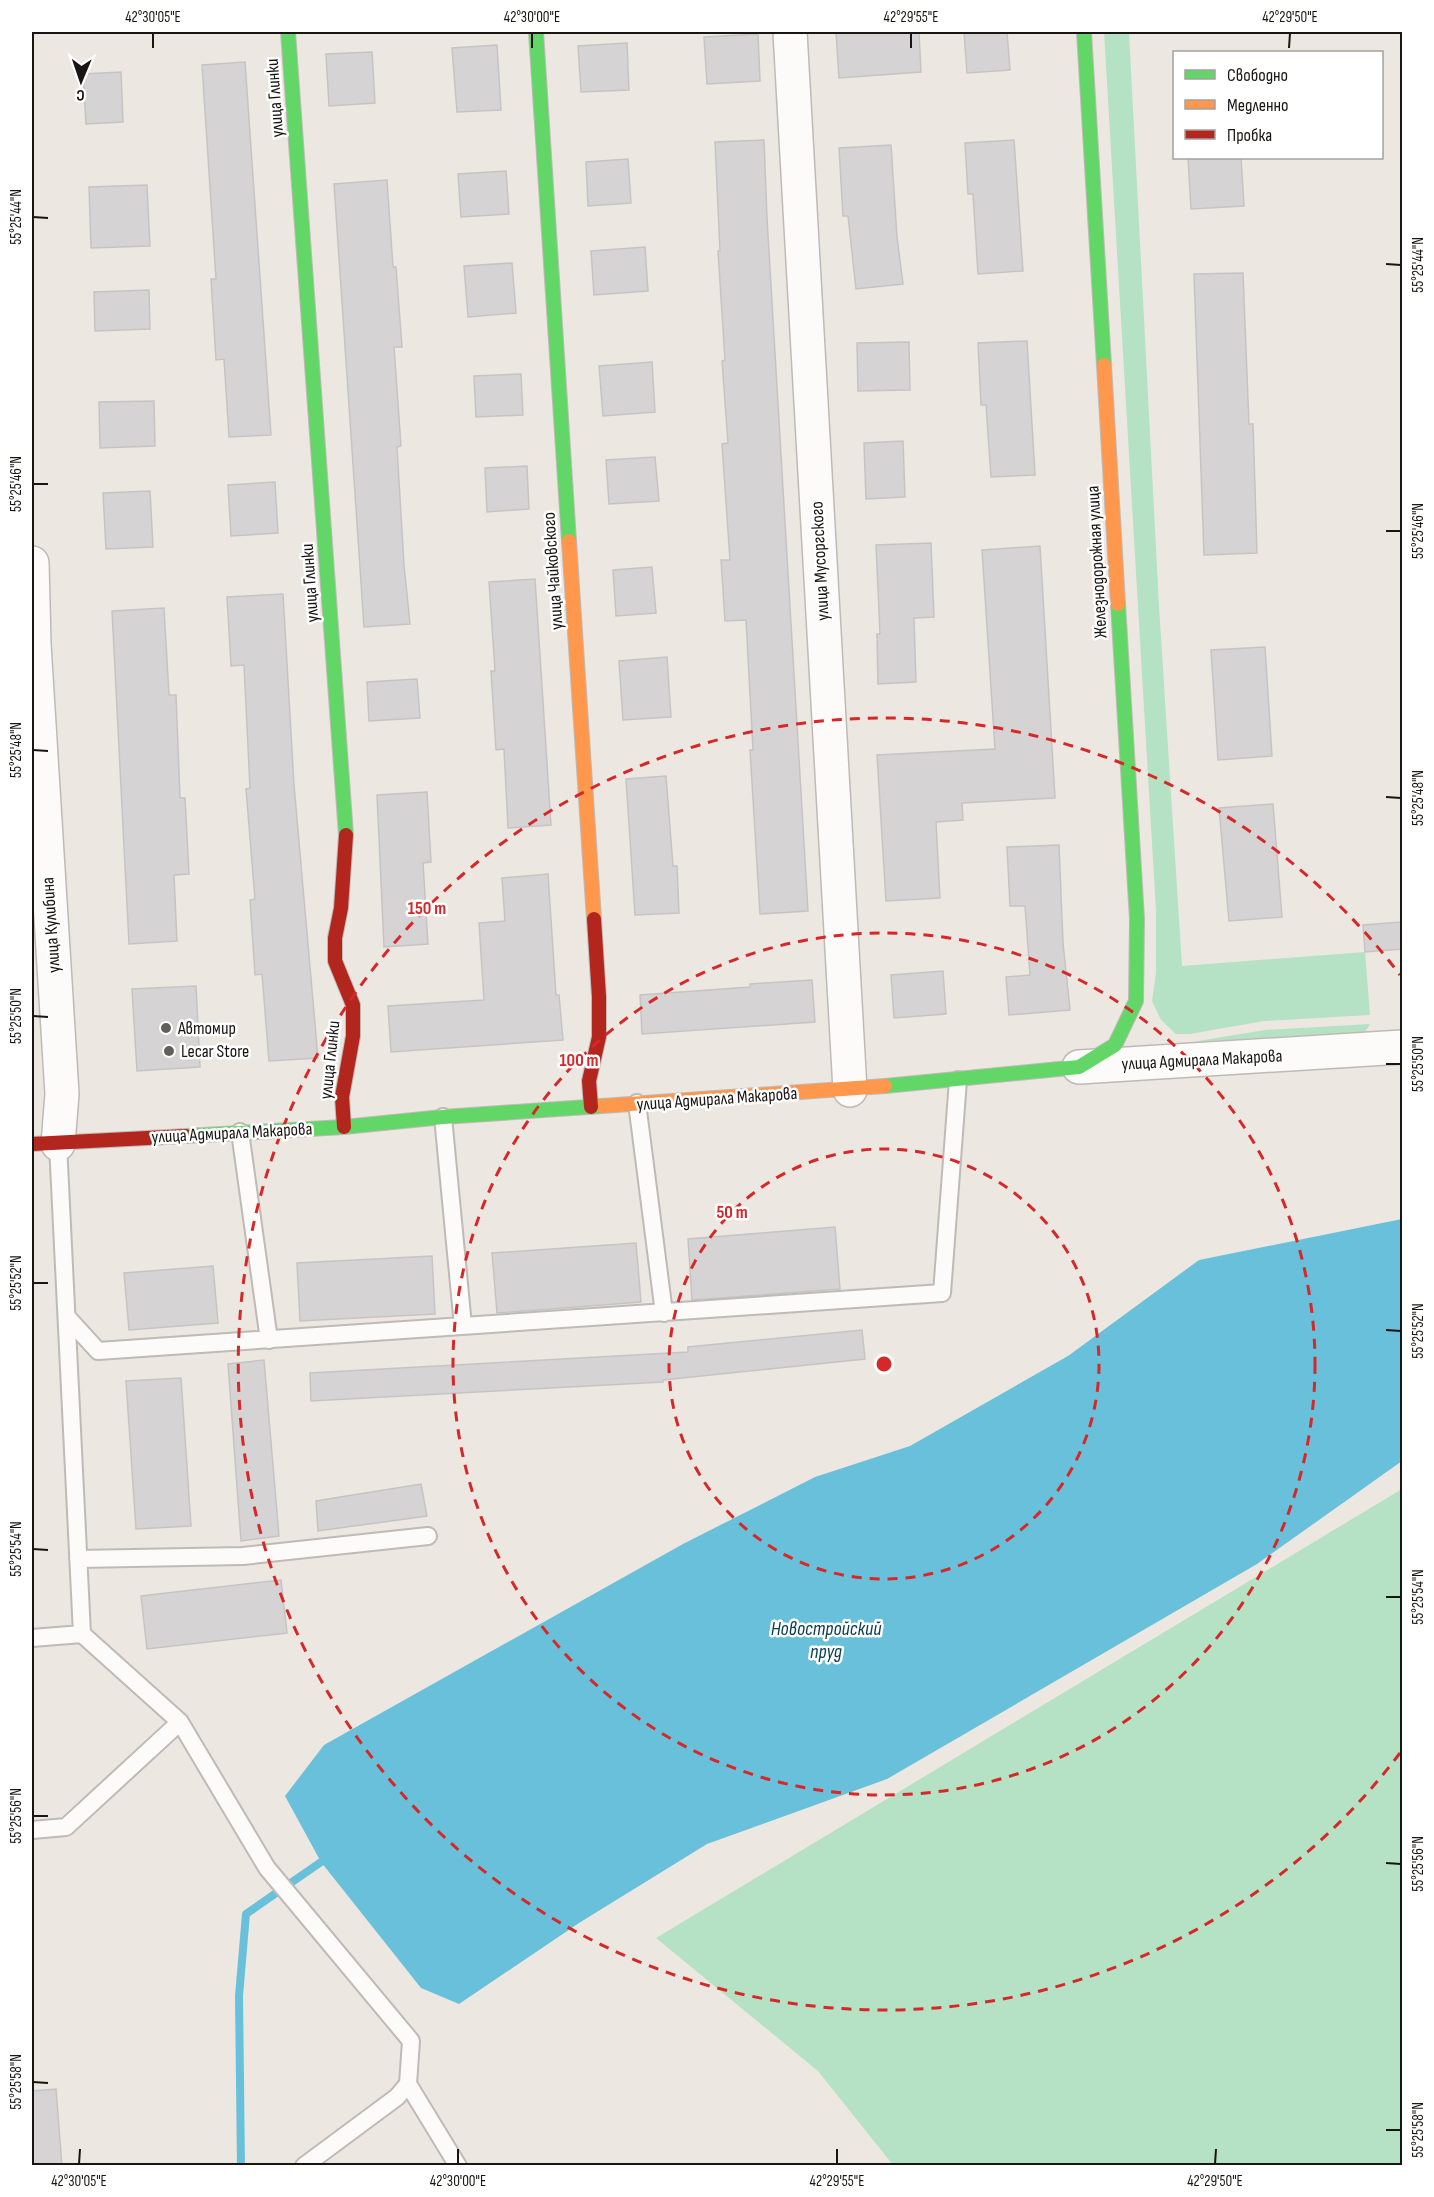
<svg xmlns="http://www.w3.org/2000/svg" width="1434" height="2197" font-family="'Sofia Sans Condensed',sans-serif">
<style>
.green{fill:#b5e2c4}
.water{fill:#69c0da}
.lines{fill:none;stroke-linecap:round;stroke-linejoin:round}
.stream{stroke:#69c0da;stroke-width:8}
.building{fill:#d6d3d4;stroke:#c6c4c3;stroke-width:1.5}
.lane-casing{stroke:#bfbab6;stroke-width:20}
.street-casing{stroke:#bfbab6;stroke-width:36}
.fast-casing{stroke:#bfbab6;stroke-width:16}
.slow-casing{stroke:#bfbab6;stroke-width:16}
.jam-casing{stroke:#bfbab6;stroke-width:16}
.lane{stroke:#fcfbfa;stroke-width:16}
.street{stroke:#fcfbfa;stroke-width:33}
.fast{stroke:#63d668;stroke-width:14}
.slow{stroke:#ff974d;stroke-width:14}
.jam{stroke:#b3261e;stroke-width:14}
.ticks{fill:none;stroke:#191512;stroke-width:2}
.ring{fill:none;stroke:#d62828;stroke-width:3;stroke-dasharray:10 8}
.poi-dot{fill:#635e5a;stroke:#fff;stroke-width:2}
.labels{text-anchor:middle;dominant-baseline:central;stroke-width:5;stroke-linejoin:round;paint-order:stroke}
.street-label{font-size:18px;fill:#191512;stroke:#fff}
.poi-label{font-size:18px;fill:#191512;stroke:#fff;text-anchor:start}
.water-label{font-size:20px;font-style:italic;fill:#094051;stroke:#fff}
.centre{fill:#d62828;stroke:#fff;stroke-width:3}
.ring-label{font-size:18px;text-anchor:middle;font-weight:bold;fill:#d62828;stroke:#fff;stroke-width:5;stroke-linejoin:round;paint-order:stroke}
.neatline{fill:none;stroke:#191512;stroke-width:2}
.ticks-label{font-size:15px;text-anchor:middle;fill:#191512}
</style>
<rect width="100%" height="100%" fill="#ede7e1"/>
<!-- green -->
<path class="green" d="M1104,32h25l30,574 23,360 183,-14 5,63 -106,6 -74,13h-14l-15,-14 -9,-19 4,-29v-61z
M1370,1024l-5,8 -173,10 73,-12z
M1402,1489v676h-509l-75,-94 -162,-133z"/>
<!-- water -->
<path class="water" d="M1402,1219v242l-145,103 -370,215 -180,65 -128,79 -120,81 -38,-16 -100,-126 -36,-66 39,-51 359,-201 132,-67 95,-31 158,-90 131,-96z"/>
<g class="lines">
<!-- stream -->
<path class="stream" d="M241,2166l-2,-170 7,-82 75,-52 9,-4"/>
</g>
<!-- building -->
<path class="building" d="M836,32h83l2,40 -82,6z
M964,32h43l3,38 -43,3z
M758,34l2,47 -53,3 -3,-47z
M627,43l2,47 -48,2 -3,-46z
M497,45l4,65 -44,2 -5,-64z
M372,52l3,51 -46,3 -3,-52z
M245,62l26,373 -42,2 -5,-78 -8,1 -5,-81h5l-14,-214z
M121,72l2,50 -37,2 -3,-50z
M764,140l3,78 41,693 -48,3 -10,-164h3l-7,-130 -21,1 -4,-61h9l-8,-116 6,-1 -6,-82 3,-1 -7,-109h2l-5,-109z
M1014,140l9,131 -45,3 -5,-80h-5l-3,-51z
M891,145l6,92 6,47 -47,5 -8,-73h-5l-4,-68z
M1188,158h53l3,48 -53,3z
M628,159l3,44 -43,3 -2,-44z
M506,171l3,43 -48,3 -3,-43z
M387,180l6,87h3l6,80h-8l7,99 -4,1 7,118 6,59 -46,3 -30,-443z
M147,185l3,61 -59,2 -2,-61z
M645,247l3,44 -54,4 -3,-44z
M512,263l4,50 -48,4 -4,-51z
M1243,273l6,151h4l4,129 -53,2 -10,-281z
M149,290l1,39 -55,2 -1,-39z
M1027,341l8,134 -44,2 -5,-72h-5l-3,-62z
M909,342l1,48 -52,1 -1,-48z
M652,362l3,50 -52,4 -4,-50z
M521,374l2,41 -47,2 -2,-41z
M154,401l1,45 -55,2 -1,-46z
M903,441l2,56 -39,2 -2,-56z
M655,457l4,44 -50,3 -3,-44z
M527,466l2,43 -42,3 -2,-44z
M275,482l3,51 -47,3 -3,-51z
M150,491l3,56 -47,2 -3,-56z
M931,543l3,74 -20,1 2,64 -38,2 -1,-50h3l-4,-89z
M1040,546l15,252 -93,5 1,17 -27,2 4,76 -54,3 -9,-146 118,-6 -13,-199z
M652,567l4,46 -40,3 -3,-46z
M535,579l16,246 -43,3 -4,-79 -8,1 -5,-79h4l-6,-89z
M283,594l11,191 24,273 -49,3 -7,-87 -7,1 -5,-75 5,-1 -9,-110 4,-1 -6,-123 -13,1 -4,-69z
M164,608l5,87h7l4,103h5l4,76 -15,1 3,66 -48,3 -17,-333z
M1265,647l7,109 -54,4 -7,-110z
M667,657l4,60 -48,3 -4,-59z
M417,679l3,39 -51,3 -2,-39z
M666,776l7,90h4l2,47 -44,2 -9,-136z
M427,792l4,70 -8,1 5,81 -44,3 -7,-152z
M1273,804l9,113 -53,4 -10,-113z
M1059,845l4,98 7,67 -61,5 -3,-38 24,-2 -5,-69h-15l-3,-59z
M548,874l8,121h3l4,45 -172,12 -3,-46 96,-6 -5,-77 26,-2 -3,-43z
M1402,922v27l-37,3 -2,-27z
M943,971l3,43 -52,4 -3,-43z
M812,980l3,42 -173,12 -2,-39 110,-8v-3z
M196,986l4,81 -63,4 -5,-82z
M835,1227l5,62 -148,11 -4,-61z
M636,1243l5,59 -144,11 -5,-60z
M432,1256l3,58 -135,7 -3,-58z
M213,1266l5,57 -89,7 -5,-57z
M862,1330l3,29 -202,21v2l-352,19 -1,-28 378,-21v-5z
M264,1360l15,176 -38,5 -13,-177z
M181,1378l10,148 -55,3 -10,-148z
M421,1484l6,32 -109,15 -2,-30z
M281,1580l6,53 -140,16 -6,-53z
M56,2089l6,77h-30v-75z"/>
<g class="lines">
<!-- lane casing -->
<g class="lane-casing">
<path id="lane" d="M637,1103l27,210
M443,1117l20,209
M240,1132l29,208
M58,1144l24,490 98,88 87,146 144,173 -3,43 50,82
M67,1317l31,34 844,-58 16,-213
M78,1559l165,-3 185,-20
M32,1638l50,-4
M32,1830l34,-3 114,-105
M304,2166l93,-69 11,-13"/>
</g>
<!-- street casing -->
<g class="street-casing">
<path id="street" d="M790,32l60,1058
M32,563l2,81 28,450 -4,50
M1079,1067l323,-20"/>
</g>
<!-- fast casing -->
<g class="fast-casing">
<path id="fast" d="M288,32l58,803
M536,32l33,509
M1084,32l20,333
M885,1086l194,-19 36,-22 21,-44 1,-82 -19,-315
M186,1136l158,-9 99,-10 159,-11"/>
</g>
<!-- slow casing -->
<g class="slow-casing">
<path id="slow" d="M1104,365l14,239
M569,541l25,378
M602,1106l283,-20"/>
</g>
<!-- jam casing -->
<g class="jam-casing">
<path id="jam" d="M591,1107l-2,-26 10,-44v-40l-5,-78
M344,1127l-2,-30 11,-61v-31l-18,-44v-23l6,-30 5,-73
M32,1144l154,-8"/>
</g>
<!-- lane -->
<use href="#lane" class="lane"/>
<!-- street -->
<use href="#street" class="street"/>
<!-- fast -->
<use href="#fast" class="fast"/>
<!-- slow -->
<use href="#slow" class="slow"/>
<!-- jam -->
<use href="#jam" class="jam"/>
</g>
<!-- ticks -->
<path class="ticks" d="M153,48v-15M532,48v-15M911,48v-15M1289,48l1,-15M33,217l15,1M1386,264l15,1M33,484h15M1386,531h15M33,750l15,1M1386,797l15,1M33,1016l15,1M1386,1064h15M33,1283h15M1386,1330l15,1M33,1549l15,1M1386,1597h15M33,1816h15M1386,1863l15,1M33,2082l15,1M1386,2130h15M79,2164l1,-15M458,2164v-15M837,2164v-15M1215,2164l1,-15"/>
<!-- distance rings -->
<g class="ring">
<circle cx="884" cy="1364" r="215"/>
<circle cx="884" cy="1364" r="431"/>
<path d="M1400 1753A646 646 0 1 1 1400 975"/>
</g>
<!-- markers -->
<g class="poi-dot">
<circle cx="166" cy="1028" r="6"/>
<circle cx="169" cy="1051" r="6"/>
</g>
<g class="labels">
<!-- street labels -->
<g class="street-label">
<text transform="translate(275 98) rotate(-94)">улица Глинки</text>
<text transform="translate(820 561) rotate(-93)">улица Мусоргского</text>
<text transform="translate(1097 562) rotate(-93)">Железнодорожная улица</text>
<text transform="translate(553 571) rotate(-94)">улица Чайковского</text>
<text transform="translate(310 583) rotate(-94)">улица Глинки</text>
<text transform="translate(51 925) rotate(-94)">улица Кулибина</text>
<text transform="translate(330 1060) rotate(-84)">улица Глинки</text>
<text transform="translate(1202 1060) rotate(-3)">улица Адмирала Макарова</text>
<text transform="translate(717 1099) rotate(-4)">улица Адмирала Макарова</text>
<text transform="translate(232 1133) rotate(-3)">улица Адмирала Макарова</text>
</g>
<!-- poi labels -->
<g class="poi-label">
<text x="178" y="1028">Автомир</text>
<text x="181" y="1051">Lecar Store</text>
</g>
<!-- water labels -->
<g class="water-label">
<text x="826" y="1629">Новостройский<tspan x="826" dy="23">пруд</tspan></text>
</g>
</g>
<circle cx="884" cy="1364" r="9" class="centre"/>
<g class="ring-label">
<text x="427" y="914">150 m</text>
<text x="579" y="1066">100 m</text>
<text x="732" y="1218">50 m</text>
</g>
<!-- border -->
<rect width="1434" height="2197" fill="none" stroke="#ffffff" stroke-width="66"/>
<!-- legend -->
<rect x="1173" y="51" width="210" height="108" fill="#ffffff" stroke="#a3a1a0" stroke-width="1.5"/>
<rect x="1185" y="70" width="30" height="9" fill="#63d668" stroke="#a3a1a0" stroke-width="1.5"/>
<text x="1227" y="81" font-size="18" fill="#191512">Свободно</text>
<rect x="1185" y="100" width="30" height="9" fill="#ff974d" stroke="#a3a1a0" stroke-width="1.5"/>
<text x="1227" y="111" font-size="18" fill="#191512">Медленно</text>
<rect x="1185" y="130" width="30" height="9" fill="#b3261e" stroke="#a3a1a0" stroke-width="1.5"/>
<text x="1227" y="141" font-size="18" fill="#191512">Пробка</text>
<!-- north arrow -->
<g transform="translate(81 81) rotate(182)" stroke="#ffffff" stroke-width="4.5" paint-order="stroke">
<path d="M0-4.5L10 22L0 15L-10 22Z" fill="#191512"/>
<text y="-9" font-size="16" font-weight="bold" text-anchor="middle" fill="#191512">С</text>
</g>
<rect x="33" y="33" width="1368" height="2131" class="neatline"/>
<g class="ticks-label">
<text x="153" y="22">42°30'05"E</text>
<text x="532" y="22">42°30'00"E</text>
<text x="911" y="22">42°29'55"E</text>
<text x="1290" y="22">42°29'50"E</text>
<text transform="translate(16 217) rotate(-90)" y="5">55°25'44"N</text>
<text transform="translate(1418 265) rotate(-90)" y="5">55°25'44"N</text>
<text transform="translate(16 484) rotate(-90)" y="5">55°25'46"N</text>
<text transform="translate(1418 531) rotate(-90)" y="5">55°25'46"N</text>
<text transform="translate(16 750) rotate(-90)" y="5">55°25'48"N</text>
<text transform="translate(1418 798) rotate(-90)" y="5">55°25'48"N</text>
<text transform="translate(16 1016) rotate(-90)" y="5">55°25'50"N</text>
<text transform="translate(1418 1064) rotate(-90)" y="5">55°25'50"N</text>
<text transform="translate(16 1283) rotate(-90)" y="5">55°25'52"N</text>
<text transform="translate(1418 1331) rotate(-90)" y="5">55°25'52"N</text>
<text transform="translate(16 1549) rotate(-90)" y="5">55°25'54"N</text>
<text transform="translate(1418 1597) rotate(-90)" y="5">55°25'54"N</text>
<text transform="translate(16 1816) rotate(-90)" y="5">55°25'56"N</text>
<text transform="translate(1418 1864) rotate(-90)" y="5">55°25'56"N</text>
<text transform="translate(16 2082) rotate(-90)" y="5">55°25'58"N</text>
<text transform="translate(1418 2130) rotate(-90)" y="5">55°25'58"N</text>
<text x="79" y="2186">42°30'05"E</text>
<text x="458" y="2186">42°30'00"E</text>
<text x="837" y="2186">42°29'55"E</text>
<text x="1215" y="2186">42°29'50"E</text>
</g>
</svg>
